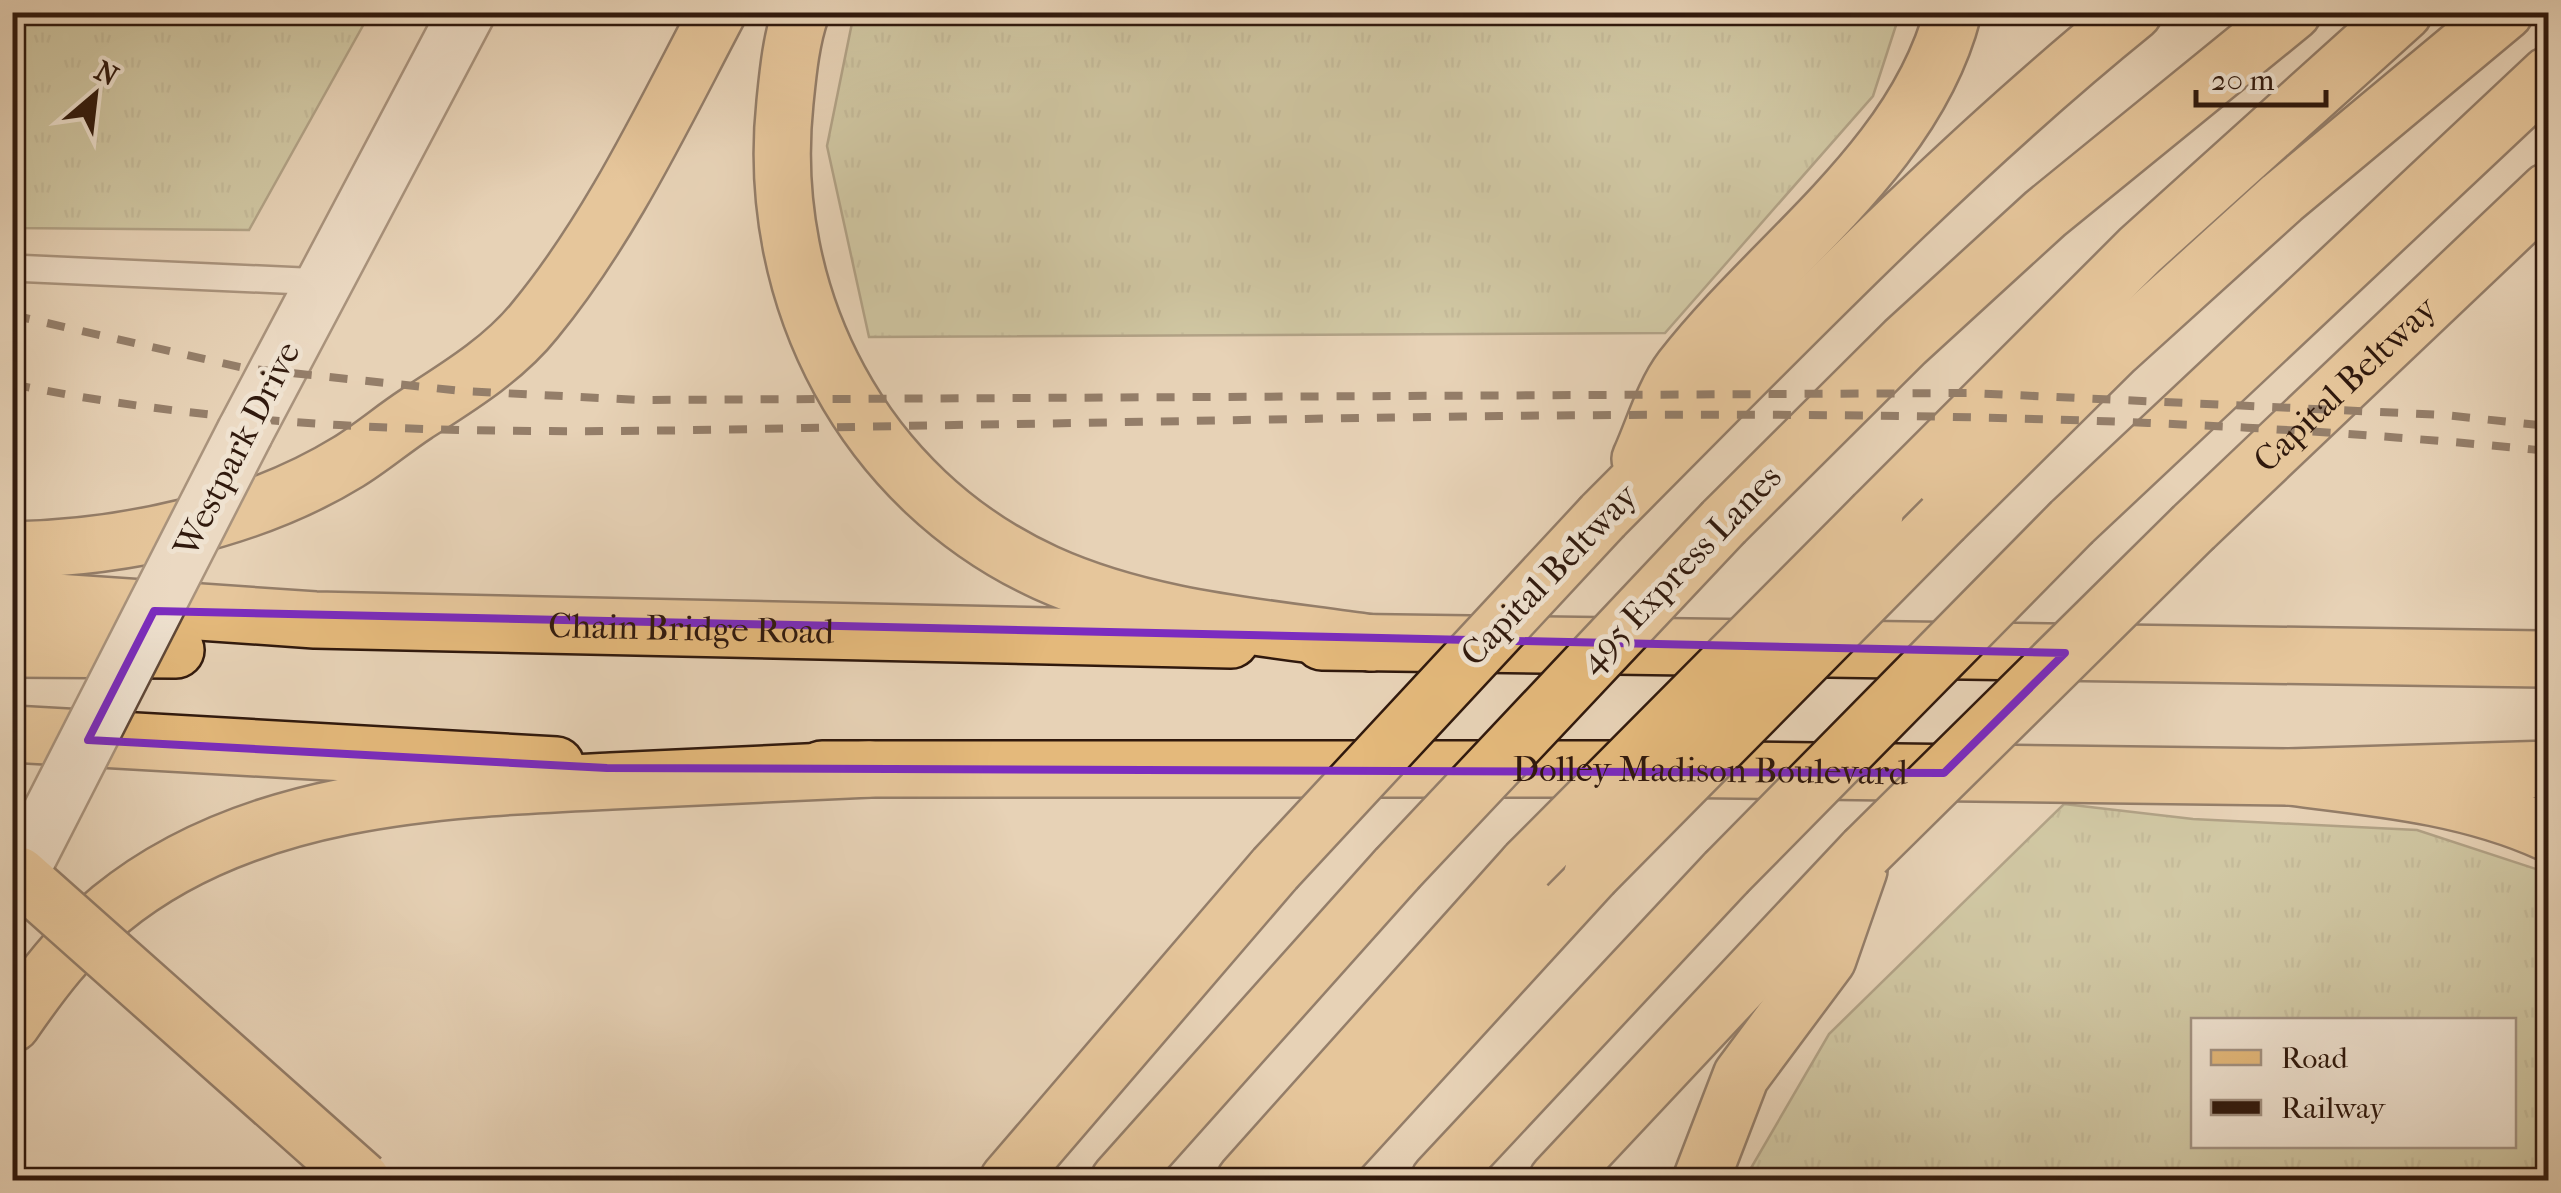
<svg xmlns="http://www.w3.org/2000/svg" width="2561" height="1193" font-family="'IM FELL French Canon',serif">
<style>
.grass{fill:url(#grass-tufts);stroke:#726a4e;stroke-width:2.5;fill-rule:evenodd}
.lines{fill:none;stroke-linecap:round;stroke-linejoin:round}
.service-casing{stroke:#5e4737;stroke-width:30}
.tertiary-casing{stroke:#5e4737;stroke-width:60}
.primary-casing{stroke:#30190d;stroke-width:60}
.motorway-casing{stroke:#30190d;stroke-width:60}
.service{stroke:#efe2d0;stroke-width:25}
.tertiary{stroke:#efe2d0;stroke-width:55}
.primary{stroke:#e4b97b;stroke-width:55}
.motorway{stroke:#e4b97b;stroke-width:55}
.rail{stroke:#30190d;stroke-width:8;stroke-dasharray:18 18;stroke-linecap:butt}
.tertiary-bridge-casing{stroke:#5e4737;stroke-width:60;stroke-linecap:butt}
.motorway-bridge-casing{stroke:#30190d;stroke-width:60;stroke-linecap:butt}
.tertiary-bridge{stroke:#efe2d0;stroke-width:55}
.motorway-bridge{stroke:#e4b97b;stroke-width:55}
.marked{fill:none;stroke:#7b2cbf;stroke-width:8;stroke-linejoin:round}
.labels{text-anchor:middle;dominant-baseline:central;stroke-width:10;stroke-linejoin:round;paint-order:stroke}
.street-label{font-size:35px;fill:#30190d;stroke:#efe2d0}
</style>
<defs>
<pattern id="grass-tufts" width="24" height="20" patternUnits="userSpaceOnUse" patternTransform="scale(2.5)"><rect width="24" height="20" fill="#b5bc8e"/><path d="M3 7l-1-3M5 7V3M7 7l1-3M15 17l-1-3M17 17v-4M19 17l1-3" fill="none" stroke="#9ca179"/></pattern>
</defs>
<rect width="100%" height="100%" fill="#e7d2b6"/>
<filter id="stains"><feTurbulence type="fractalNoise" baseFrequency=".002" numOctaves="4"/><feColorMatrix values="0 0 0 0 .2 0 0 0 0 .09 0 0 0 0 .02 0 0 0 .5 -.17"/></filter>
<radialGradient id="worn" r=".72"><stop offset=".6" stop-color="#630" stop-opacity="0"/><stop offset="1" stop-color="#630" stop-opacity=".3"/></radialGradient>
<!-- grass -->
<path class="grass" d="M13,12h357v1l-121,217 -236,-2z
M854,13v-1l1046,1 -27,83 -208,237 -796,4 -42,-191z
M2064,804l129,15 224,11 131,43v307h-804l85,-146zM2194,1020h320v126h-320z"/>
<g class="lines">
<!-- service casing -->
<g class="service-casing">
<path id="service" d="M12,268l312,14"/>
</g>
<!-- tertiary casing -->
<g class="tertiary-casing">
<path id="tertiary" d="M245,432l222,-420"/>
</g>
<!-- primary casing -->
<g class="primary-casing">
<g id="primary">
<path id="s1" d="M12,599l303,21 916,20"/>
<path d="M1322,642l1226,17"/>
<path d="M12,649l164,1"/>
<path d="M12,734l544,31"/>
<path id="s2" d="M822,769h834l633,8 259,-8"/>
</g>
</g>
<!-- motorway casing -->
<g class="motorway-casing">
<g id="motorway">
<path d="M801,12c-10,28 -13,61 -16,90 -21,196 79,388 261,471 101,46 216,54 325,70"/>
<path d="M1640,459c13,-28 23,-65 42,-90 89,-115 233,-209 271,-357"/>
<path d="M1875,515l265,-265 264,-238"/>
<path d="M1603,516c172,-172 341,-350 531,-504"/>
<path d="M1943,519l172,-170 167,-151 223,-186"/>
<path d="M1724,522l181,-180 140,-128 248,-202"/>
<path d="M2072,522l476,-447"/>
<path id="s3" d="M2194,527l354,-336"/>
<path d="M12,550c111,-2 240,-29 336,-88 23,-14 45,-33 68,-48 42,-27 88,-55 119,-94 75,-91 128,-204 183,-308"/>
<path d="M2289,777c88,11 178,19 259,56"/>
<path d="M12,1024c29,-42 59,-82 99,-115 138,-113 331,-120 500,-128 87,-4 173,-8 259,-12"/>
<path d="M1008,1180l267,-311"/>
<path d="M1119,1180l278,-311"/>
<path d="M1245,1180l282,-315"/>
<path d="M1312,1180l280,-306"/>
<path d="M1439,1180l287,-307"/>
<path d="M1557,1180l308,-328"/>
<path d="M1701,1180l40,-104 87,-117 31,-89"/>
</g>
</g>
<!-- service -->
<use href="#service" class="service"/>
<!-- tertiary -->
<use href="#tertiary" class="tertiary"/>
<!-- primary -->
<use href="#primary" class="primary"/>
<!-- motorway -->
<use href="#motorway" class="motorway"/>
<!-- rail -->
<path class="rail" d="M12,315l232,53 218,23 177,9 1331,-7 474,22 104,11
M12,384c311,64 627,46 942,41 531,-8 1065,-28 1594,26"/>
<!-- tertiary-bridge casing -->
<g class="tertiary-bridge-casing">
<path id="tertiary-bridge" d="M19,875l226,-443"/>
</g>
<!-- motorway-bridge casing -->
<g class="motorway-bridge-casing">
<path id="motorway-bridge" d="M1865,852l329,-325
M1527,865l348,-350
M1275,869l328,-353
M1397,869l327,-347
M1726,873l346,-351
M1592,874l351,-355
M19,875l343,305"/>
</g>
<!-- tertiary-bridge -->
<use href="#tertiary-bridge" class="tertiary-bridge"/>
<!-- motorway-bridge -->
<use href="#motorway-bridge" class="motorway-bridge"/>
</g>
<!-- marked area -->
<path d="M0 0H2561V1193H0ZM154,611l1911,42 -121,120 -1337,-5 -519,-28z" fill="#e7d2b6" fill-opacity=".55" fill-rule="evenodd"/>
<path class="marked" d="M154,611l1911,42 -121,120 -1337,-5 -519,-28z"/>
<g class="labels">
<!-- street labels -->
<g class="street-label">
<text stroke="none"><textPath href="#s3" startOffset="208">Capital Beltway</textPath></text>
<text transform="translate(237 449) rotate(-63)">Westpark Drive</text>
<text transform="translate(1680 569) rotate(-46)">495 Express Lanes</text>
<text transform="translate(1549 575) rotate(-46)">Capital Beltway</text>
<text stroke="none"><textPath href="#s1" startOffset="680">Chain Bridge Road</textPath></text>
<text stroke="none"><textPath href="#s2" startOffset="888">Dolley Madison Boulevard</textPath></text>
</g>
</g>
<!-- margin -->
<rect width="2561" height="1193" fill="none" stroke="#e7d2b6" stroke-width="50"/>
<rect x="15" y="15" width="2531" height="1163" fill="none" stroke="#30190d" stroke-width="5"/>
<rect x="25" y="25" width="2511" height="1143" fill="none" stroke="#30190d" stroke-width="2.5"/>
<!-- legend -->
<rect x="2191" y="1018" width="325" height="130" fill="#efe2d0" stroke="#a39282" stroke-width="2.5"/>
<rect x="2211" y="1050" width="50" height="15" fill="#e4b97b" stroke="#a39282" stroke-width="2.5"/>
<text x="2281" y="1068" font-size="30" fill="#30190d">Road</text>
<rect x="2211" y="1100" width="50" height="15" fill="#30190d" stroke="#a39282" stroke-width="2.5"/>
<text x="2281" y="1118" font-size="30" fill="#30190d">Railway</text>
<!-- north arrow -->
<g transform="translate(95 95) rotate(28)" stroke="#efe2d0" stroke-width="8" paint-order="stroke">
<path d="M0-8L18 38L0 25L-18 38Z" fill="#30190d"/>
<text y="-15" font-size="28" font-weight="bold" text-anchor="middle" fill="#30190d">N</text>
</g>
<!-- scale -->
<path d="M2196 90v15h130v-15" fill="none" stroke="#30190d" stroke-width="5"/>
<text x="2211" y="90" font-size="30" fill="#30190d" stroke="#efe2d0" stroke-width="8" paint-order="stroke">20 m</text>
<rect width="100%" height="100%" filter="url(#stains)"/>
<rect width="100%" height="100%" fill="url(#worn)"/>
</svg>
